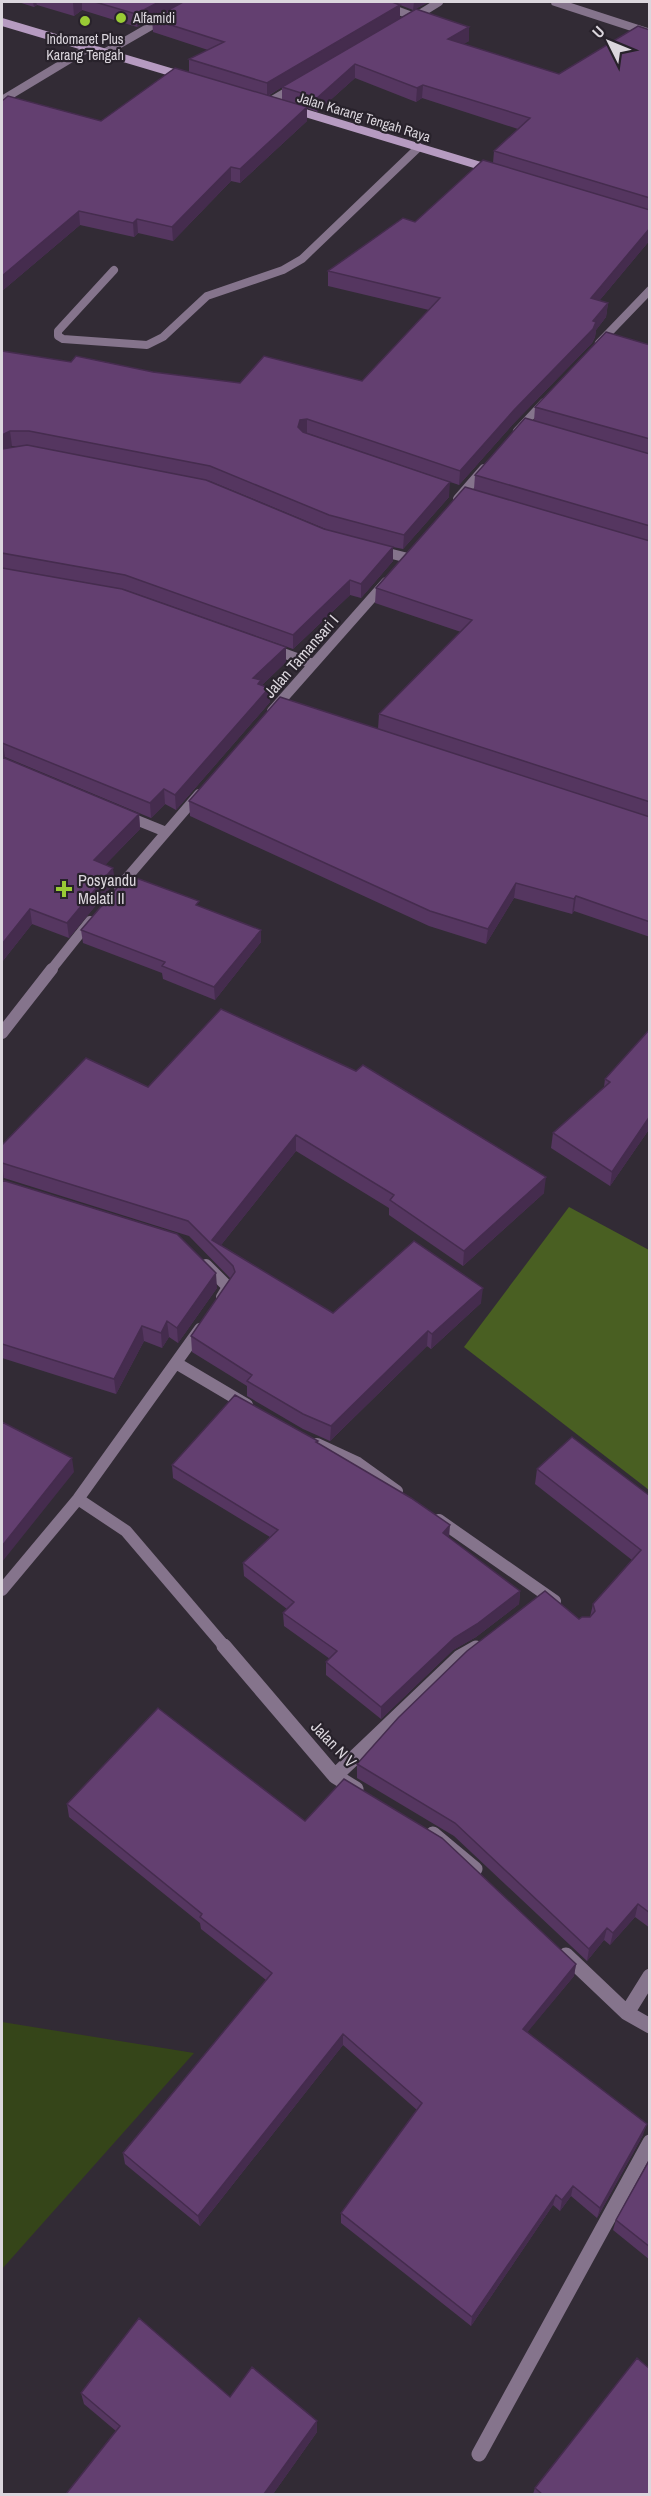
<svg xmlns="http://www.w3.org/2000/svg" width="651" height="2496" font-family="'Archivo Narrow',sans-serif">
<style>
.green{fill:#354519}
.forest{fill:#495f22}
.lines{fill:none;stroke-linecap:round;stroke-linejoin:round}
.lane{stroke:#85748c;stroke-width:8}
.street-far3{stroke:#85748c;stroke-width:8}
.street-far2{stroke:#85748c;stroke-width:10}
.street-far1{stroke:#85748c;stroke-width:12}
.street{stroke:#85748c;stroke-width:15}
.secondary{stroke:#b69bc1;stroke-width:8}
.wall{fill:#553660;fill-rule:evenodd}
.shaded-wall{fill:#452c4e}
.building{fill:#633f70;stroke:#452c4e;stroke-width:1.5}
.poi-dot{fill:#99cb35;stroke:#28222b;stroke-width:2}
.labels{text-anchor:middle;dominant-baseline:central;stroke-width:4.5;stroke-linejoin:round;paint-order:stroke}
.far-poi-label{font-size:14px;fill:#dbd6dd;stroke:#28222b;text-anchor:start}
.far-street-label{font-size:14px;fill:#dbd6dd;stroke:#28222b}
.street-label{font-size:16px;fill:#dbd6dd;stroke:#28222b}
.poi-label{font-size:16px;fill:#dbd6dd;stroke:#28222b;text-anchor:start}
</style>
<rect width="100%" height="100%" fill="#322b35"/>
<!-- green -->
<path class="green" d="M2,2022l192,31 -192,216z"/>
<!-- forest -->
<path class="forest" d="M569,1207l80,43v240l-185,-143z"/>
<g class="lines">
<!-- lane -->
<path class="lane" d="M114,270l-56,61v5l5,3 84,6 16,-8 44,-41 76,-26 19,-11 117,-112"/>
<!-- street-far3 -->
<path class="street-far3" d="M374,2l41,15
M555,2l95,31
M410,20l29,-18
M106,52l59,-34
M2,100l88,-53
M269,102l27,-16
M599,343l51,-53
M517,431l27,-29"/>
<!-- street-far2 -->
<path class="street-far2" d="M458,499l26,-30
M380,551l28,7
M272,649l41,15
M272,711l114,-129
M124,815l42,17
M119,887l80,-93
M51,970l39,-49"/>
<!-- street-far1 -->
<path class="street-far1" d="M2,1033l50,-64
M206,1265l22,22 -6,10
M176,1363l71,42
M317,1444l41,19 39,28
M78,1499l48,32 99,116
M439,1520l116,81
M2,1590l76,-91 122,-170"/>
<!-- street -->
<path class="street" d="M224,1646l111,130 21,13
M335,1776l125,-119 16,-9
M433,1834l42,35
M566,1955l61,58 23,13
M627,2013l23,-37
M479,2454l171,-312"/>
<!-- secondary -->
<path class="secondary" d="M2,22l182,54
M292,109l202,61"/>
</g>
<!-- wall -->
<path class="wall" d="M18,2h165l-46,25 -55,-17 -8,6 -37,-11 -3,2z
M183,2h246l-16,8 -13,-5v13l-118,69 134,-78 53,32 -6,3 96,30 91,-44v210l-51,61 9,2 -2,14 -10,13 -1,7 -3,6 -79,81 -54,61 -152,-52 142,64 -46,52 -10,-2v14l-32,37 -11,-3 -57,54 -170,-60 163,73 -24,23 7,3 1,14 -94,108 -11,-6 -14,14 -146,-61 -3,1 137,56 1,15 -35,36 10,17 -46,56 -37,-14 -30,38v-611l69,11 169,21 122,-2 67,-71 -101,-24v-15l87,-49 78,-59 1,-12 24,-22 -96,-31 -6,4 -61,-24 -38,34 -10,-4v13l-67,62 -9,-2 -58,60 -35,-8 -4,4 -54,-12 -78,66 99,-170 88,-49v-13l19,-9 -55,-18 -1,-13zM282,87v13l-14,-4zM12,446h11l-17,2zM207,480l3,1 118,49 -4,-1z
M650,345v592l-76,-26 -2,3 -58,-16 -28,46 -57,-18 -239,-110 -1,-15 189,-72 1,-15 82,-82 -86,-29 1,-15 98,-99 1,-14 59,-54 1,-14z
M199,907l62,23v12l-46,58 -52,-21 -1,-6 -79,-30 -2,-13z
M650,1029v99l-40,58 -59,-38 2,-15 51,-46 1,-8z
M148,1087l396,106 -81,73 -74,-51v-7l-93,-57 -75,94 112,68 148,-10 -50,46 -4,-3 -97,95 -27,-12 -56,-33v-10l-55,-34 -1,-16 40,-57 -42,-43 -185,-58 -2,1v-34z
M2,1180l215,108 -39,55 -9,-6 -7,11 -18,-7 -28,53 -114,-36z
M318,1441v2l131,95 71,53 -1,13 -43,33 -23,13 -72,69 -55,-44v-13l4,-3 -46,-33 -1,-13 4,-4 -43,-33 -1,-13 27,-26 -97,-59 -1,-13z
M537,1469l113,27v432l-15,-11 -25,28 -6,-5 -17,21 -133,-125 -97,-58v-14l222,-145 11,-2 3,-13 39,-44 -97,-76z
M67,1804l238,17 271,143 -2,12 -47,56 116,103 -46,83 -26,-22 -11,15 -7,-6 -82,121 -130,-103v-10l76,-103 -74,-65 -143,181 -75,-62 -2,-11 143,-173 -65,-51 -1,-6 -131,-106z
M650,2159v101l-37,-30 3,-10z
M81,2393l149,4 87,24v11l-44,62h-207l50,-63 -32,-27z
M535,2488l115,6h-117z"/>
<!-- shaded-wall -->
<path class="shaded-wall" d="M33,2h3l1,3 -3,2z
M75,2h7v8l-8,6 -1,-13z
M159,2h24l-46,25 -1,-13z
M414,2h15l-16,8z
M400,5v13l-133,78v-13z
M469,27v14l-22,12 1,-14z
M355,64v14l-38,34v-14z
M423,85l-1,13 -6,4 1,-14z
M307,107v14l-67,62v-14z
M231,167v14l-58,60 -1,-14z
M79,211l1,14 -78,66v-15z
M137,219l1,14 -4,4 -1,-14z
M650,228v12l-61,73 2,-15z
M608,303l-2,14 -10,13 -1,7 -3,6 -79,81 -54,61 1,-14 133,-150z
M307,419v14l-9,9v-15l2,-7z
M10,431l2,15 -10,4v-15z
M450,482l-1,15 -46,52 1,-14z
M393,547v14l-32,37v-14z
M2,554l1,14 -1,1z
M350,580v15l-57,54v-14z
M286,647v15l-25,24 -8,-8z
M269,688l1,14 -94,108 -1,-15z
M2,743h1l2,14 -3,1z
M164,789l1,15 -14,14 -1,-15z
M139,814l1,15 -45,46 -1,-15z
M113,868l2,14 -46,56 -2,-15z
M516,883l-2,15 -28,46 2,-15z
M576,896l-2,15 -2,3 2,-15z
M30,909l2,15 -30,38v-18z
M261,930v12l-46,58 -1,-13z
M650,1116v12l-40,58 2,-14z
M296,1135v16l-79,99 -5,-10z
M2,1162l2,16 -2,1z
M546,1177l-2,16 -81,73 1,-15z
M216,1273l1,15 -39,55 -1,-15z
M483,1288l-2,15 -50,46 1,-15z
M167,1321l2,16 -7,11 -1,-15z
M142,1326l2,15 -28,53 -2,-15z
M428,1331l-1,15 -97,95 1,-15z
M72,1458l2,14 -72,90v-16z
M450,1525l-1,13 -6,-5z
M520,1591l-1,13 -43,33 -23,13 -72,69v-12l73,-69z
M638,1904l-3,13 -25,28 3,-12z
M607,1928l-3,12 -17,21 2,-12z
M576,1964l-2,12 -53,64 2,-11z
M343,2034v11l-143,181 -2,-10z
M647,2124l-4,11 -46,83 3,-10z
M573,2186l-2,10 -11,15 2,-11z
M556,2195l-3,10 -82,121 1,-9z
M317,2421v11l-44,62h-9z"/>
<!-- building -->
<path class="building" d="M95,2h64l-23,12z
M183,2h209l8,3 -133,78 -78,-24 35,-17 -72,-23z
M416,9l53,18 -21,12 111,35 79,-48 12,4v168l-156,-47 36,-33 -107,-33 -6,3 -62,-24 -38,34 -35,-11z
M175,68l132,39 -67,62 -9,-2 -59,60 -35,-8 -4,4 -54,-12 -77,65v-175l6,-5 93,25z
M483,160l167,50v18l-59,70 17,5 -15,18 3,1 -3,7 -79,81 -54,61 -153,-52 -7,1 -2,7 5,5 147,50 -46,53 -75,-20 -119,-49 -181,-35h-19l-8,4v-84l69,11 5,-6 77,16 87,11 24,-27 98,25 78,-83 -112,-27 75,-53 12,4z
M606,332l44,13v94l-115,-32z
M525,418l125,36v72l-175,-51z
M27,445l179,35 118,49 69,18 -32,37 -11,-4 -57,55 -168,-60 -123,-22v-104z
M465,487l185,54v261l-271,-88 93,-94 -96,-32z
M2,568l120,21 164,58 -33,31 8,2 -3,4 11,4 -94,107 -11,-6 -14,14 -148,-60z
M280,697l370,120v105l-74,-26 -2,3 -58,-16 -28,46 -58,-18 -241,-110z
M2,757l137,57 -45,46 19,8 -46,55 -37,-14 -28,35z
M128,875l71,26 -3,4 65,25 -47,57 -52,-21 3,-4 -84,-32z
M221,1009l135,62 7,-6 183,112 -82,74 -74,-51 4,-5 -98,-60 -84,105 121,73 81,-72 69,47 -51,46 -4,-3 -97,95 -28,-12 -56,-33 5,-6 -61,-39 44,-64 -2,-6 -45,-45 -186,-58v-18l84,-87 62,29z
M650,1029v87l-38,56 -59,-39 57,-51 -5,-3z
M2,1180l175,54 39,39 -39,55 -10,-7 -6,12 -19,-7 -28,53 -112,-35z
M235,1395l83,46 -2,1 95,56 39,27 -7,8 77,58 -43,33 -23,14 -73,69 -55,-45 11,-11 -54,-38 11,-11 -51,-39 35,-33 -106,-65z
M2,1422l70,36 -70,88z
M572,1437l78,59v417l-12,-9 -25,29 -6,-5 -18,21 -134,-126 -98,-59 41,-46 69,-67 78,-60 34,28 3,-2h8l5,-6 -2,-7 48,-54 -104,-81z
M158,1708l147,113 39,-42 98,59 134,126 -53,65 124,95 -47,84 -27,-22 -11,14 -6,-5 -84,122 -131,-104 81,-110 -79,-69 -145,182 -75,-63 149,-180 -72,-56 2,-3 -135,-110z
M650,2159v88l-34,-27z
M139,2318l91,79 22,-30 65,54 -53,73h-198l54,-68 -39,-33z
M637,2358l13,11v125h-108l-7,-6z"/>
<!-- markers -->
<g class="poi-dot">
<circle cx="121" cy="18" r="6"/>
<circle cx="85" cy="21" r="6"/>
<path d="M61 880h6v6h6v6h-6v6h-6v-6h-6v-6h6z"/>
</g>
<g class="labels">
<!-- far-poi labels -->
<g class="far-poi-label">
<text x="133" y="18">Alfamidi</text>
<text x="85" y="39" text-anchor="middle">Indomaret Plus<tspan x="85" dy="16">Karang Tengah</tspan></text>
</g>
<!-- far-street labels -->
<g class="far-street-label">
<text transform="translate(364 117) rotate(17)">Jalan Karang Tengah Raya</text>
</g>
<!-- street labels -->
<g class="street-label">
<text transform="translate(301 656) rotate(-49)">Jalan Tamansari I</text>
<text transform="translate(334 1744) rotate(46)">Jalan N V</text>
</g>
<!-- poi labels -->
<g class="poi-label">
<text x="78" y="880">Posyandu<tspan x="78" dy="18">Melati II</tspan></text>
</g>
</g>
<!-- border -->
<rect width="651" height="2496" fill="none" stroke="#dbd6dd" stroke-width="6"/>
<!-- north arrow -->
<g transform="translate(609 42) rotate(313)" stroke="#28222b" stroke-width="4.5" paint-order="stroke">
<path d="M0-4.5L10 22L0 15L-10 22Z" fill="#dbd6dd"/>
<text y="-9" font-size="16" font-weight="bold" text-anchor="middle" fill="#dbd6dd">U</text>
</g>
</svg>
